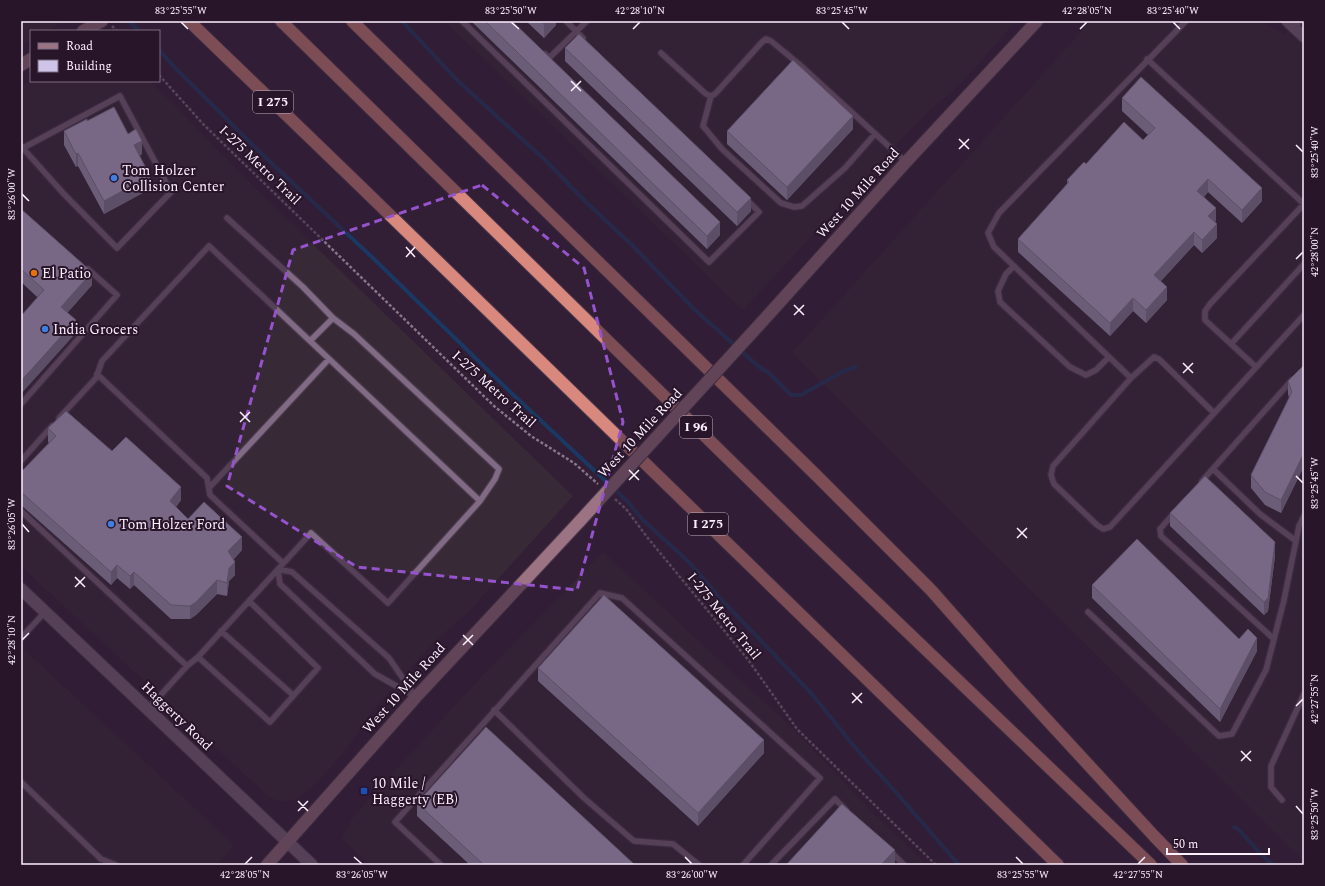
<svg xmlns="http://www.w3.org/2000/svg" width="1325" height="886" font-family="Spectral,serif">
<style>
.commercial{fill:#372935}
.industrial{fill:#362937}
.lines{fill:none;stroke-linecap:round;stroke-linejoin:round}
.stream{stroke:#1a3862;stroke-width:4}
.service-casing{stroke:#4b3a4e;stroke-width:8}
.minor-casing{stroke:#4b3a4e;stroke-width:13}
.tertiary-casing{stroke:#4b3a4e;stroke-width:14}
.secondary-casing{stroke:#4b3a4e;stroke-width:14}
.motorway-casing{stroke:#4b3a4e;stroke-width:14}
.path{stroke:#87768a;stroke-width:2.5;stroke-dasharray:3 2;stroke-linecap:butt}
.service{stroke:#816a84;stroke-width:5.5}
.minor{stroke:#816a84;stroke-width:11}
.tertiary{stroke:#816a84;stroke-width:12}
.secondary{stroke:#9b7382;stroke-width:12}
.motorway{stroke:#d8887d;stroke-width:12}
.secondary-bridge-casing{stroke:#4b3a4e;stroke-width:14;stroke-linecap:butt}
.secondary-bridge{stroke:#9b7382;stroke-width:12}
.wall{fill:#b1a9c7}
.shaded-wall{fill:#9089a2}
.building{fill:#cec4e7;stroke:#9089a2}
.marked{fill:none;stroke:#9553cc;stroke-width:3;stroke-dasharray:8 5;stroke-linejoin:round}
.ticks{fill:none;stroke:#fdf0ff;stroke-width:1.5}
.shop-dot{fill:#3f7fe0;stroke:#28152a;stroke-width:1.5}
.food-dot{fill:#e8710a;stroke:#28152a;stroke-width:1.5}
.transit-dot{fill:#1a4fb4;stroke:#28152a;stroke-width:1.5}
.labels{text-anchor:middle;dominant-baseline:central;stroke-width:4;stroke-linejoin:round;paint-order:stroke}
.shield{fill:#28152a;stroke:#bdaebf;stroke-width:1}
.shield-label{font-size:13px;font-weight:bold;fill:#fdf0ff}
.street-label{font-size:14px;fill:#fdf0ff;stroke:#28152a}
.poi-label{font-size:14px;fill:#fdf0ff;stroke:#28152a;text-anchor:start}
.neatline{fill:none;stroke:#fdf0ff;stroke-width:1.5}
.ticks-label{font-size:10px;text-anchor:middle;fill:#fdf0ff}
</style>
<rect width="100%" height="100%" fill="#321e35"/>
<!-- commercial -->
<path class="commercial" d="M21,21h42l-18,10h-14v8l-10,6z
M31,81h119l98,100 325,315 -101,112 -46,42 -55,62 -26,39 -30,33 -15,13 -7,3 -12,1 -7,-2 -8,-5 -245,-228v-479z
M21,647l213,198 -17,20h-196z"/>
<!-- industrial -->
<path class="industrial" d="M445,21h571l-57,64 -36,31 -180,194z
M1091,21h170l23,14 14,-14h6v840l-512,-508z
M603,552l191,178 77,81 56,54h-557l-28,-26 10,-20 21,-24 100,-109z"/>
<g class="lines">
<!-- stream -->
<path class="stream" d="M129,21l10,10
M402,21l55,59 88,80 42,43 45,42 62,64 64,57 11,7 22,22h10l41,-23 14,-5
M159,50l18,20 86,85 111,104 129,126 125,117 15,18 46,42 31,36 91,95 48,59 36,39 64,74
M1234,827l4,2 21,23 14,13"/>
<!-- service casing -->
<g class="service-casing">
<path id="service" d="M462,21l247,241 50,-50 -12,-12
M566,21l17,17
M1186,21l-187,192 -11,20 6,14 137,131 -78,88 -2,9 3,9 43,41 6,4 7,-2 194,-212
M1294,28l6,-7
M661,53l45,41 5,2 4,-2 47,-52 4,-3 5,2 28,23 107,98
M545,54l4,4 38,-37
M1147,59l157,145
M711,96l-8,30 19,23 59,54 13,4 8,-1 43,-38 30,-34
M21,146l42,47 54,55 54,-56 -51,-96 -97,52
M227,218l76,69 30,31
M1014,266l-8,8 -8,17 2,11 70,65 16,8 10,-5 13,-13
M310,341l23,-23 21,16 145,135 -4,10 -15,22
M1231,344l73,-80
M1256,367l-51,-47v-9l5,-7 94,-100
M97,374l110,104 3,17 73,68
M1131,378l23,-21 5,2 55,54
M21,404l96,-109 -29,-26
M59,418l37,-40 6,-17 107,-115 271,255 -92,102 -77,-70 -113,124 -11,9 -39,43
M21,461l31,-35
M1213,469l47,45 36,27
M1202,481l90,-101
M209,488l120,-129
M21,511l166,155
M1174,513l-14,16 1,7 113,103
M278,569l2,15 95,90 41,23
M278,569l14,3 97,86 26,38
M1088,612l131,124 13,-2 34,-64 18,-70 15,-74 5,-10
M221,631l72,64
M21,638l24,-26
M198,657l72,65 48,-54 -69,-67
M494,710l90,88 50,43 39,3 26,21
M21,782l80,77 15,6
M1282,800l-11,-13v-21l33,-72
M890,851l14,14
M441,865l-46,-43 205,-229 22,5 198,180 -77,87
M771,865l64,-66 11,11"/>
</g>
<!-- minor casing -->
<g class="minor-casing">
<path id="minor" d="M1287,21l17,16"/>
</g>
<!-- tertiary casing -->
<g class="tertiary-casing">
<path id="tertiary" d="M21,589l291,276"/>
</g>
<!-- secondary casing -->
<g class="secondary-casing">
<path id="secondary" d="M83,31l19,-10
M21,65l10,-6
M770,313l136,-151 131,-141
M267,865l149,-168 163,-175"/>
</g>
<!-- motorway casing -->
<g class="motorway-casing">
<path id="motorway" d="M189,21l169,163 700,681
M281,21l522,511 348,333
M352,21l466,456 113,113 82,93 141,153 28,29"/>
</g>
<!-- path -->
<path class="path" d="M112,26l5,5
M159,75l45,50 290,281 37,30 43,27 24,21
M615,499l11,10 21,28 66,80 36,44 48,68 139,136"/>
<!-- service -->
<use href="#service" class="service"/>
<!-- minor -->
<use href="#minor" class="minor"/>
<!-- tertiary -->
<use href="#tertiary" class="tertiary"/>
<!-- secondary -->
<use href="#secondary" class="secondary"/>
<!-- motorway -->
<use href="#motorway" class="motorway"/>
<!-- secondary-bridge casing -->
<g class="secondary-bridge-casing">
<path id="secondary-bridge" d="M579,522l191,-209"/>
</g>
<!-- secondary-bridge -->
<use href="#secondary-bridge" class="secondary-bridge"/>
</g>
<!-- wall -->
<path class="wall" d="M471,21h41l208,214 -13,14z
M526,21h30v4l-12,13z
M565,48l186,163 -14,15 -172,-165z
M1122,98l140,103 -20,22 -34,-31 -4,5 12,24 -2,1 3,16 -15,15 -8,-8 -33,36 6,19 -21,23 -13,-12 -23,25 -92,-84v-13l49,-55v-4l19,-16 57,-24 5,-5 -26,-24z
M87,121l41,13 14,20 -3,2 11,33 -46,25 -26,-48 -2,1 -12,-22v-14z
M853,129l-66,71 -60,-56v-13z
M21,209l71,76 -25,28 9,20 -55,-51z
M1304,365v101l-23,47 -16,-8 -14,-17v-13l38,-77 -1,-4v-13z
M48,428l64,23 69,49 -5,7 12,12 54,31 -8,9 1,16 -6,6 -2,15 -10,-2 -21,21 -6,4h-19l-37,-34 -4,4 -13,-11 -6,7 -90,-80v-33l28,-29 -1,-1z
M1170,513l105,43 -7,55 -4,4 -94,-89z
M1092,585l147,54 18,12 -37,71 -128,-124z
M538,668l226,85 -66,73 -160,-145z
M417,803l218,62h-165l-53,-49z"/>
<!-- shaded-wall -->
<path class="shaded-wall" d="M547,21h9v4l-12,13v-14z
M853,116v13l-66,71v-13z
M142,141v13l-8,5v-14z
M78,153v13l-2,1v-13z
M150,176v13l-46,25v-13z
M1208,179v13l-11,12v-13z
M1262,188v13l-20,22v-13z
M751,198v13l-14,15v-14z
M1216,208v13l-8,9v-14z
M720,222v13l-13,14v-13z
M1217,224v14l-15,15v-13z
M1194,232v13l-40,43v-13z
M92,272v13l-31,35v-13z
M1167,287v13l-21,23v-13z
M1133,298v13l-23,25v-13z
M76,320v13l-55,61v-13z
M1304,453v13l-23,47v-13z
M181,487v13l-11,14v-13z
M242,537v13l-14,14v-13z
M1275,542v14l-7,55 -4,4v-13z
M235,562v13l-6,6 -2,15v-13l2,-15z
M117,565v13l-6,7v-13z
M134,572v13l-4,4v-13z
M217,580v14l-21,21 -6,4v-13z
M1257,638v13l-37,71v-13z
M764,740v13l-66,73v-13z
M895,850v13l-1,2h-13z"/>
<!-- building -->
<path class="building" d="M485,21h27l208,201 -13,14z
M540,21h7l-3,3z
M579,34l172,164 -14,14 -172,-164z
M793,60l60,56 -66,71 -60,-56z
M1141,77l121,111 -20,22 -34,-31 -11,12 19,17 -8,8 9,8 -15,16 -8,-8 -40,43 13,12 -21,23 -13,-12 -23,25 -92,-84 51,-57 -2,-2 17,-18 2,2 38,-42 19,18 12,-12 -33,-30z
M114,107l14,27 8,-5 6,12 -8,4 16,31 -46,25 -26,-48 -2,1 -12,-23 23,-12v2z
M21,209l71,63 -31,35 15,13 -55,61v-65l23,-26 -23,-21z
M1304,365v88l-23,47 -16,-8 -14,-17 41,-83 -4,-11z
M66,411l46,40 14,-14 55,50 -11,14 18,18 16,-17 38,35 -14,14 7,11 -6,6 -2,15 -10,-3 -21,22 -6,4 -19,-1 -37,-33 -4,4 -13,-11 -6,7 -90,-80v-20l35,-36 -8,-8z
M1205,476l70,66 -7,56 -4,4 -94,-89z
M1137,539l102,100 9,-10 9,9 -37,71 -128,-124z
M604,595l160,145 -66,73 -160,-145z
M486,727l149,138h-151l-67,-62z
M842,804l53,46 -14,15h-95z"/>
<!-- marked area -->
<path d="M0 0H1325V886H0ZM482,185l102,83 39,154 -46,168 -220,-23 -130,-81 66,-236z" fill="#321e35" fill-opacity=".55" fill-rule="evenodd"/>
<path class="marked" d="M482,185l102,83 39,154 -46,168 -220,-23 -130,-81 66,-236z"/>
<!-- ticks -->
<path class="ticks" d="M181,22l7,7M511,22l8,7M842,22l7,7M1173,22l7,7M633,29l7,-7M1080,29l7,-7M571,81l10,10M571,91l10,-10M959,139l10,10M1296,145l7,7M959,149l10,-10M22,194l7,7M406,247l9,10M406,257l9,-10M1296,259l7,-7M794,305l10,10M794,315l10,-10M1183,363l10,10M1183,373l10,-10M240,412l10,10M240,422l10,-10M629,470l10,10M1296,476l7,7M629,480l10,-10M22,524l7,8M1017,528l10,10M1017,538l10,-10M75,577l10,10M75,587l10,-10M463,635l10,10M22,640l7,-7M463,645l10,-10M852,693l10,10M852,703l10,-10M1296,706l7,-7M1241,751l10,10M1241,761l10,-10M298,801l10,10M1296,806l7,8M298,811l10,-10M354,857l8,7M685,857l7,7M1016,857l7,7M245,864l7,-7M1138,864l7,-7"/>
<!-- markers -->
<g class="shop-dot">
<circle cx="114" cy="178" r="4"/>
<circle cx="45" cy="329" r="4"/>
<circle cx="111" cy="524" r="4"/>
</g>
<circle class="food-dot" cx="34" cy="273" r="4"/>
<rect class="transit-dot" x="360" y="787" width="8" height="8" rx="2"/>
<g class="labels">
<!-- shield labels -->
<g class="shield">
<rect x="253" y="91" width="40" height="22" rx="3"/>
<rect x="680" y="416" width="32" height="22" rx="3"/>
<rect x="688" y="513" width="40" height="22" rx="3"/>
</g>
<g class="shield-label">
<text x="273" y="102">I 275</text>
<text x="696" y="427">I 96</text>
<text x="708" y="524">I 275</text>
</g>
<!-- street labels -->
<g class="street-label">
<text transform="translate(260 165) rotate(44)">I-275 Metro Trail</text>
<text transform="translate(858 193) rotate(-48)">West 10 Mile Road</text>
<text transform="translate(494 389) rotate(42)">I-275 Metro Trail</text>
<text transform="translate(640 433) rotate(-47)">West 10 Mile Road</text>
<text transform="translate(724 616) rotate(51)">I-275 Metro Trail</text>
<text transform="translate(404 688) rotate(-48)">West 10 Mile Road</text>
<text transform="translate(177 716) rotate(44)">Haggerty Road</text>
</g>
<!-- poi labels -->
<g class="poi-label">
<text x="122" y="170">Tom Holzer<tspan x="122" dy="16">Collision Center</tspan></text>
<text x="42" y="273">El Patio</text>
<text x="53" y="329">India Grocers</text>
<text x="119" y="524">Tom Holzer Ford</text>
<text x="372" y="783">10 Mile /<tspan x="372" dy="16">Haggerty (EB)</tspan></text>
</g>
</g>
<!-- border -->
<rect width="1325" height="886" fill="none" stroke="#28152a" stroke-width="44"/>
<!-- legend -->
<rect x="30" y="30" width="130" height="52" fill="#28152a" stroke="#7d6d7f"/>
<rect x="38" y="43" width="20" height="6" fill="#9b7382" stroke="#7d6d7f"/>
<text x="66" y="50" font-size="12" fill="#fdf0ff">Road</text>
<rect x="38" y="60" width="20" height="12" fill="#cec4e7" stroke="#7d6d7f"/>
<text x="66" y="70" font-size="12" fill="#fdf0ff">Building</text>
<!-- scale -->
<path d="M1167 848v6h102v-6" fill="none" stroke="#fdf0ff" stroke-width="2"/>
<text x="1173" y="848" font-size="12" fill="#fdf0ff" stroke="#28152a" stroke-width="3" paint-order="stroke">50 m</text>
<rect x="22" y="22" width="1281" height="842" class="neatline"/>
<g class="ticks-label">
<text x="181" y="14">83°25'55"W</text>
<text x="511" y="14">83°25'50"W</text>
<text x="640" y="14">42°28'10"N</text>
<text x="842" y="14">83°25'45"W</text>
<text x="1087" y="14">42°28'05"N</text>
<text x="1173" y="14">83°25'40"W</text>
<text transform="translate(1314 152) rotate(-90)" y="4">83°25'40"W</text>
<text transform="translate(11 194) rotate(-90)" y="4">83°26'00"W</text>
<text transform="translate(1314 252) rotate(-90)" y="4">42°28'00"N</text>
<text transform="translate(1314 483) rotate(-90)" y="4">83°25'45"W</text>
<text transform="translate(11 524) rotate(-90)" y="4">83°26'05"W</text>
<text transform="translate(11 640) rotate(-90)" y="4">42°28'10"N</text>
<text transform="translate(1314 699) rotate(-90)" y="4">42°27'55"N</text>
<text transform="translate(1314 814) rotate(-90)" y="4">83°25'50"W</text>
<text x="245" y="878">42°28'05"N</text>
<text x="362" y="878">83°26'05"W</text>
<text x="692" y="878">83°26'00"W</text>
<text x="1023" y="878">83°25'55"W</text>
<text x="1138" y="878">42°27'55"N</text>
</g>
</svg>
